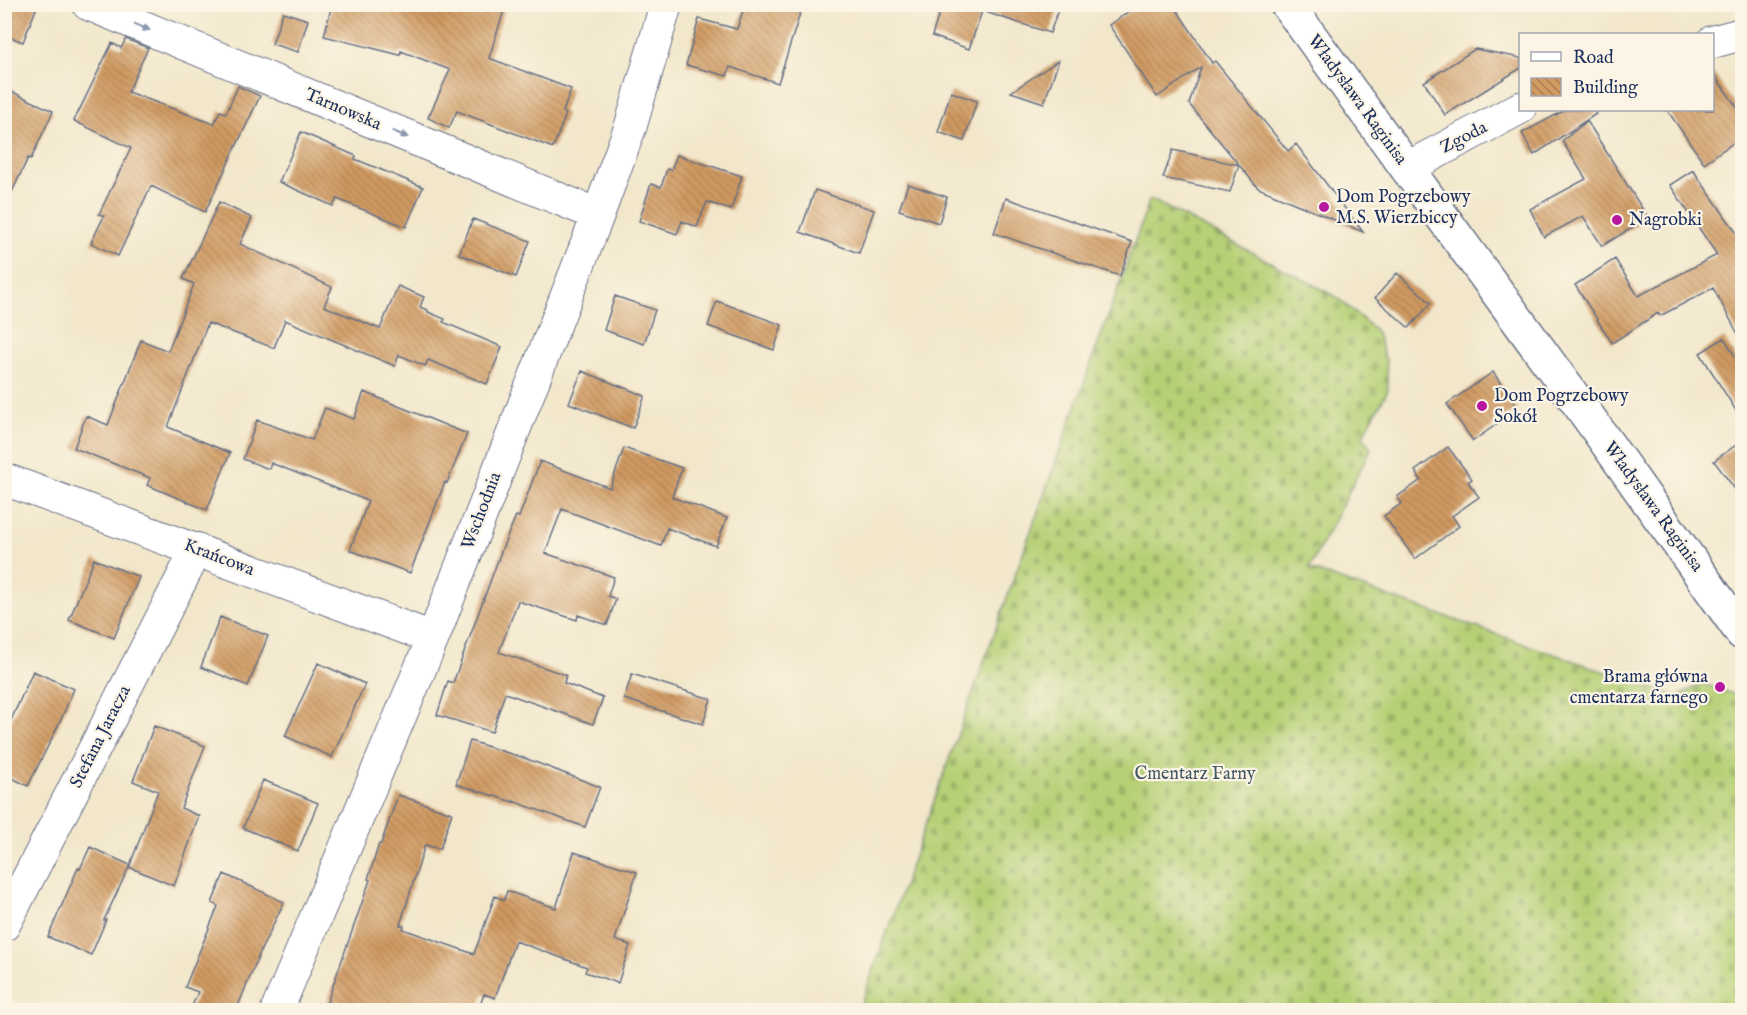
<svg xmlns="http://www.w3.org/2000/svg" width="1747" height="1015" font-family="'IM FELL English',serif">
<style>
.cemetery{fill:url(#cemetery-stones);stroke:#68806a;stroke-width:1.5}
.building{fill:url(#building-back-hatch)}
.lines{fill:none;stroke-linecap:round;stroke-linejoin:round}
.minor-casing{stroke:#666f84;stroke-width:34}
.tertiary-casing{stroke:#666f84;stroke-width:36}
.minor{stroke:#fff;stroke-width:32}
.tertiary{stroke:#fff;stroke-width:33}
.oneway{fill:#8d97ae}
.poi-dot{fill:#b5179e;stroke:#fcf5e5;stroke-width:2}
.labels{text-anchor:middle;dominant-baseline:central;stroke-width:4.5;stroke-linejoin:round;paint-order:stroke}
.street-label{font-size:18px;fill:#1b2f5e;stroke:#fcf5e5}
.poi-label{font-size:18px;fill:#1b2f5e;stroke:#fcf5e5;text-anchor:start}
.park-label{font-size:18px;fill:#425764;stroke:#fcf5e5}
</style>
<defs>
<pattern id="cemetery-stones" width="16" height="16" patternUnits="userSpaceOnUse" patternTransform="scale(1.5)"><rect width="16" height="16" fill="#b6d075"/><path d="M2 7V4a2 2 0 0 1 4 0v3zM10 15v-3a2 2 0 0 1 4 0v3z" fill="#9cb368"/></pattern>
<pattern id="building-back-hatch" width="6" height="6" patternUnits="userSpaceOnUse" patternTransform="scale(1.5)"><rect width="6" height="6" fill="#d09a60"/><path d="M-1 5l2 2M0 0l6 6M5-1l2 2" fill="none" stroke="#a87e52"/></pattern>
</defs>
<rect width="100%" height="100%" fill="#fcf5e5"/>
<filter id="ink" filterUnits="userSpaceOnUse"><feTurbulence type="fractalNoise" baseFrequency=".0167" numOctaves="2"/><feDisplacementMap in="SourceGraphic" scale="12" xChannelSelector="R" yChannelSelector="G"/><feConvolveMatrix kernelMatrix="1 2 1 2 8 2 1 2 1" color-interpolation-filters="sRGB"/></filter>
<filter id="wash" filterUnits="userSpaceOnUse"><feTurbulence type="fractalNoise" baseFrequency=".008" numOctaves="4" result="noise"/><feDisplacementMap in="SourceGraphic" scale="24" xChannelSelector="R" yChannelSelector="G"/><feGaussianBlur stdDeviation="1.35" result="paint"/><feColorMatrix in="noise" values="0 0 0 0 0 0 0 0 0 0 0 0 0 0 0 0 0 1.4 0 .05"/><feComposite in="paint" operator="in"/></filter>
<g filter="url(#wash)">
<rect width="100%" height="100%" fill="#f2e7cb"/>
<!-- cemetery -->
<path class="cemetery" d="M1150,199l185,97 41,35 10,30 2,29 -25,46 8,13 -62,120 369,128 24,-14 34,12 6,10v305h-883z"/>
<g id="blocks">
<!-- building -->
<path class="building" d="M12,4h26l-15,38 -19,-7v-11z
M332,4h174l-17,54 82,31 -8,23 3,2 -13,34 -96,-37 -8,17 -21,-10 22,-48 -49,-19 -1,4 -76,-19z
M745,4h58l-25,79 -48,-16 -3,9 -41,-11 13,-46 38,10z
M942,4h118l-10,29 -68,-22 -13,38 -37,-13z
M1140,4h33l39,59 3,-2 73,90 8,-7 67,88 -105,-44 -69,-84 12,-37 -44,30 -48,-72z
M283,12l25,8 -10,32 -26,-8z
M126,39l22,9 -20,44 86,32 6,-13 6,2 12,-27 22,10 -55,116 -54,-26 -33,70 -27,-13 13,-27 -5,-2 32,-66 -57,-27 38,-78 9,5z
M1475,49l46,9v10l-76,47 -21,-33z
M1059,60l-15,43 -33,-11z
M1713,73l30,43v20l-39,27 -37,-53h46z
M4,88l49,23 -22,48 -3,-1 -24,51z
M951,92l26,9 -13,40 -26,-9z
M1565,110h28l3,4 -62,41 -12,-22z
M1587,121l61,97 -46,28 -19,-30 -39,21 -14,-28 56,-30 -24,-38z
M301,132l55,24 -1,3 68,28 -17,40 -69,-28 -4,7 -54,-24z
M1173,150l66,15 -9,27 -67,-14z
M677,155l65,21 -11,34 -24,-8 -10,25 -15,-6 -5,13 -38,-13 12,-37 10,3 6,-18 4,1z
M1693,170l50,72v101l-30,-55 -53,28 -2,-3 -46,30 -37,-58 40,-26 23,37 79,-41 -47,-70z
M908,184l39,13 -8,26 -40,-13z
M815,190l59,20 -15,43 -59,-21z
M1006,198l126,44 -12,34 -126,-43z
M219,202l33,16 -12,26 92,43 -8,19 56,23 18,-43 26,11 -4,10 8,3v2l17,7 -2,3 59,25 -15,37 -59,-24 -3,6 -26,-11 -4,11 -110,-46 -11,28 -66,-25 -40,104 62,26 -23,57 -60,-25 3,-7 -76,-30 12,-32 22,9 33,-85 27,11 26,-67 -11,-5z
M473,219l57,22 -14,36 -57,-23z
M1397,273l34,30 -22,25 -34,-30z
M615,296l40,14 -11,34 -40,-14z
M717,301l65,24 -8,25 -66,-24z
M1724,338l19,31v53l-43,-69z
M582,371l63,25 -12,32 -64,-25z
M1493,372l25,37 -45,32 -26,-37z
M364,392l103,42 -20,49 -2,-1 -35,91 -60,-23 18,-49 -97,-38 -2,6 -26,-10 14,-39 55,20 13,-32 29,11z
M1743,440v60l-29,-39z
M1448,447l24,32 -4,3 11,15 -27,19 7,10 -44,33 -31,-43 18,-13 -5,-6 24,-17 -6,-9z
M624,448l58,20 -10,29 55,21 -11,28 -49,-18 -6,18 -99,-37 -17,44 69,24 -6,19 8,3 -9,26 -29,-10 -1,5 -59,-19 -19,51 67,23 -2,8 39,15 -10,26 -88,-31 -13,39 -55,-17 11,-34 5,2 49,-134 14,-33 3,1 21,-56 70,27z
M94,559l45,18 -25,61 -45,-18z
M220,617l48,19 -20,50 -47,-19z
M318,663l47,21 -33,73 -47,-21z
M33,671l41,18 -15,35 -31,62 -24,-12v-38z
M632,674l79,25 -8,25 -79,-25z
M154,726l51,20 -24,62 18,8 -25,70 -45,-19 1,-2 -26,55h2l-15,35 -43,-18 30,-69 2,1 10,-22 40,18 28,-74 -25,-10z
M470,741l57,18 73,28 -15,40 -72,-26v1l-57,-18z
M263,780l55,23 -20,48 -55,-23z
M398,795l54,18 -12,36 -15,-4 -25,80 4,1 -1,3 71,25 21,-58 9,4 3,-9 49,17 18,-56 63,20 -22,68 15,5 -12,38 -33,-11 2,-5 -72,-26 -20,57 -11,-4 -6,17h-154l46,-131 -2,-1 11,-35h2z
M224,874l60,28 -23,48 -25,61h-46l8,-19 -13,-5 33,-81 -6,-3z"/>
</g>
</g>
<g filter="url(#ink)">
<use href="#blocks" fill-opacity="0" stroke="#666f84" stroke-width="1.5"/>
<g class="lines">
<!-- minor casing -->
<g class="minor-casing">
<path id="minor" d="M88,4l510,211
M1712,42l30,-8
M1407,168l113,-60
M4,479l429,159
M4,925l193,-376
M277,1010l156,-372 165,-423 33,-90 35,-121"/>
</g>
<!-- tertiary casing -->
<g class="tertiary-casing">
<path id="tertiary" d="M1287,4l297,407 158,222"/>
</g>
<!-- minor -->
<use href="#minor" class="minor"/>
<!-- tertiary -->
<use href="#tertiary" class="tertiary"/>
</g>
<!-- one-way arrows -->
<defs><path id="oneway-solid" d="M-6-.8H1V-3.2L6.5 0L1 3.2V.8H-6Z" transform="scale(1.5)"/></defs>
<g class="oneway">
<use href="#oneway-solid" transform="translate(142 27) rotate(23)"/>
<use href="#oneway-solid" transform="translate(400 134) rotate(23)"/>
</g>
</g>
<!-- markers -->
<g class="poi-dot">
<circle cx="1324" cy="207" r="6"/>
<circle cx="1617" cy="220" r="6"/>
<circle cx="1482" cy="406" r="6"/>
<circle cx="1720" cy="687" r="6"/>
</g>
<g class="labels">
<!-- street labels -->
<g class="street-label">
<text transform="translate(1357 100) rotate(54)">Władysława Raginisa</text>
<text transform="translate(343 110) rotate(23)">Tarnowska</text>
<text transform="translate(1464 138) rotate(-27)">Zgoda</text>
<text transform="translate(1653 507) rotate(54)">Władysława Raginisa</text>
<text transform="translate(482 511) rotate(-69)">Wschodnia</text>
<text transform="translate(219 558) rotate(21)">Krańcowa</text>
<text transform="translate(101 737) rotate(-63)">Stefana Jaracza</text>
</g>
<!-- poi labels -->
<g class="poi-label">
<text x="1336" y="197">Dom Pogrzebowy<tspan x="1336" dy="21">M.S. Wierzbiccy</tspan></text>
<text x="1629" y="220">Nagrobki</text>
<text x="1494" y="396">Dom Pogrzebowy<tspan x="1494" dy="21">Sokół</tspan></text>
<text x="1708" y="677" text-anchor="end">Brama główna<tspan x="1708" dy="21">cmentarza farnego</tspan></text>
</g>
<!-- park labels -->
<g class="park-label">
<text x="1195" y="774">Cmentarz Farny</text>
</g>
</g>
<!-- margin -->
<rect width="1747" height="1015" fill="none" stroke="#fcf5e5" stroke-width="24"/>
<!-- legend -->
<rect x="1519" y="33" width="195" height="78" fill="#fcf5e5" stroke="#a2a6af" stroke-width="1.5"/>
<rect x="1531" y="52" width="30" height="9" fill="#ffffff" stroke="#a2a6af" stroke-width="1.5"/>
<text x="1573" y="63" font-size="18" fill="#1b2f5e">Road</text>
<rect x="1531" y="78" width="30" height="18" fill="url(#building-back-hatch)" stroke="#a2a6af" stroke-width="1.5"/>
<text x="1573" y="93" font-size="18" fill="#1b2f5e">Building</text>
</svg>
